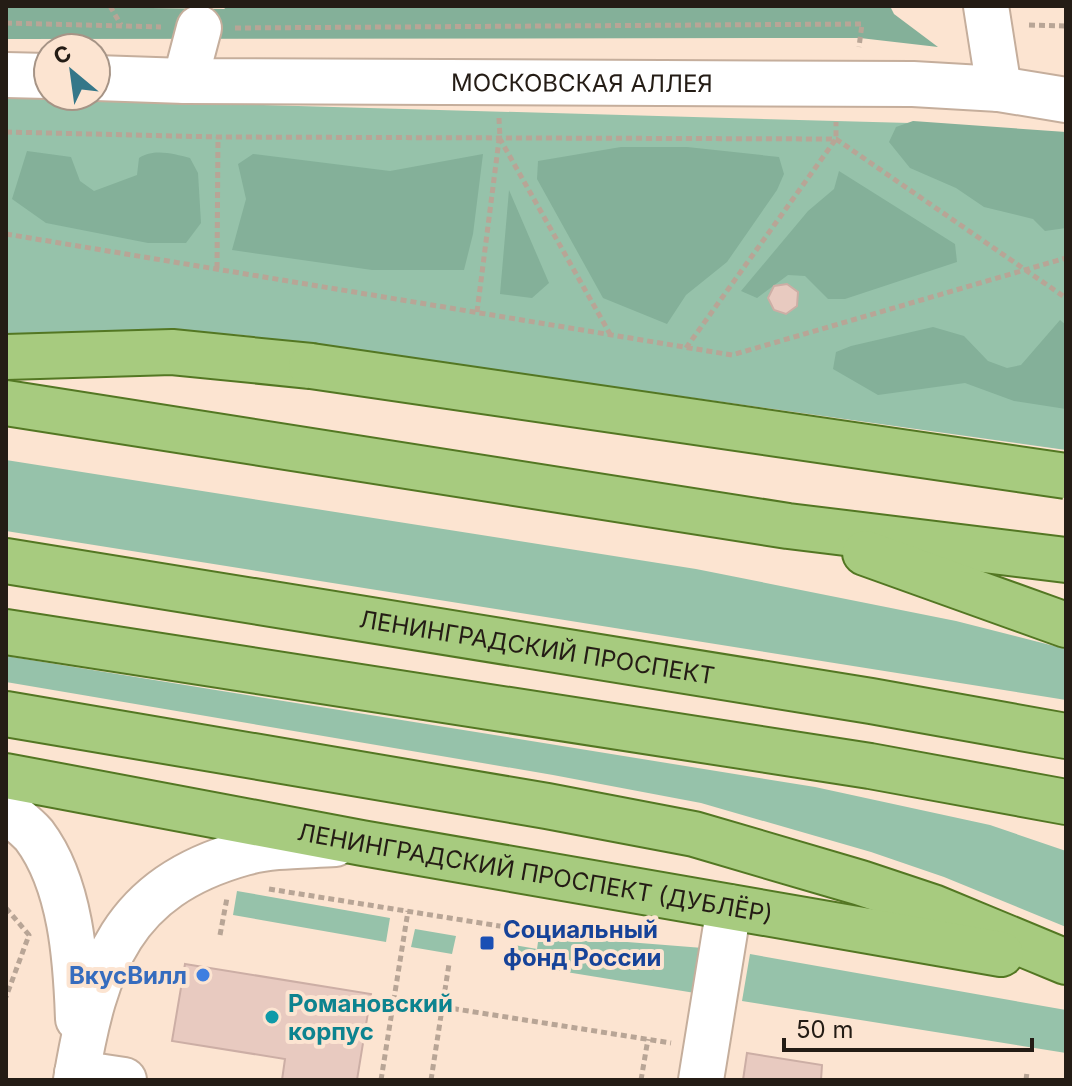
<svg xmlns="http://www.w3.org/2000/svg" width="1072" height="1086" font-family="Inter,sans-serif">
<style>
.green{fill:#96c2aa}
.forest{fill:#84b099}
.building{fill:#e8cac0;stroke:#ccaea5;stroke-width:2}
.lines{fill:none;stroke-linecap:round;stroke-linejoin:round}
.minor-casing{stroke:#c5ae9c;stroke-width:48}
.major-casing{stroke:#537723;stroke-width:48}
.path{stroke:#b8a596;stroke-width:5;stroke-dasharray:6 4;stroke-linecap:butt}
.minor{stroke:#fff;stroke-width:44}
.major{stroke:#a7cb7f;stroke-width:44}
.major-bridge-casing{stroke:#537723;stroke-width:48;stroke-linecap:butt}
.major-bridge{stroke:#a7cb7f;stroke-width:44}
.transit-dot{fill:#1a4fb4;stroke:#fce4d1;stroke-width:3}
.shop-dot{fill:#3f7fe0;stroke:#fce4d1;stroke-width:3}
.culture-dot{fill:#0f9aa8;stroke:#fce4d1;stroke-width:3}
.labels{text-anchor:middle;dominant-baseline:central;stroke-width:8;stroke-linejoin:round;paint-order:stroke}
.street-label{font-size:24px;fill:#241c15;stroke:#fce4d1}
.transit-label{font-size:24px;font-weight:bold;fill:#164399;stroke:#fce4d1;text-anchor:start}
.shop-label{font-size:24px;font-weight:bold;fill:#366cbe;stroke:#fce4d1;text-anchor:end}
.culture-label{font-size:24px;font-weight:bold;fill:#0d838f;stroke:#fce4d1;text-anchor:start}
</style>
<rect width="100%" height="100%" fill="#fce4d1"/>
<!-- green -->
<path class="green" d="M6,98l941,26 119,19v307l-824,-115c-79,-4 -157,1 -236,-2z
M6,460l690,109 260,52 110,28v51l-1060,-169z
M6,656l809,131 175,38 76,26v76l-122,-50 -73,-25 -170,-49 -148,-28 -547,-93z
M237,891l153,27 -4,24 -153,-27z
M415,929l41,7 -4,18 -41,-7z
M539,935l164,13 -8,45 -184,-30 3,-18 23,4z
M750,954l316,56v43l-324,-52z"/>
<!-- forest -->
<path class="forest" d="M6,6l218,3 4,-3h662l4,8 44,33 -78,-9 -854,1z
M913,121l153,11v96l-21,3 -12,-12 -49,-12 -28,-19 -46,-20 -21,-26 7,-15z
M621,147h66l92,10 5,17 -7,16 -50,72 -41,33 -19,29 -64,-26 -66,-119 1,-18z
M27,151l44,6 9,24 14,10 43,-16 2,-17c15,-10 35,-4 51,0l8,15 3,50 -15,20h-38l-102,-20 -34,-24z
M253,154l137,17 93,-17 -10,80 -9,36h-92l-140,-20 14,-51 -8,-35z
M839,171l116,73 2,18 -112,37h-17l-23,-23 -17,-1 -31,23 -16,-7 67,-80 26,-22z
M509,190l40,93 -17,15 -32,-4z
M1060,320l6,5v84l-52,-8 -49,-18 -87,12 -45,-26 3,-17 15,-6 82,-19 31,9 24,25 19,7 14,-3z"/>
<!-- building -->
<path class="building" d="M787,284l11,8 -1,14 -11,8 -12,-4 -6,-12 6,-12z
M185,964l186,30 -14,86h-75l3,-21 -113,-18z
M747,1053l75,12 -1,15h-78z"/>
<g class="lines">
<!-- minor casing -->
<g class="minor-casing">
<g id="minor">
<path d="M986,6l13,83"/>
<path d="M6,75l42,1"/>
<path id="s1" d="M96,78l89,3 728,3 86,5 67,11"/>
<path d="M185,81l14,-53"/>
<path d="M6,810c9,8 20,16 28,25 37,49 42,125 44,184"/>
<path d="M77,1073l47,7"/>
<path d="M76,1080c19,-115 46,-193 168,-227 28,-8 62,-7 91,-9"/>
<path d="M701,1080l28,-173"/>
</g>
</g>
<!-- major casing -->
<g class="major-casing">
<g id="major">
<path d="M6,357l166,-5 139,14"/>
<path d="M6,403l782,123 278,34"/>
<path d="M865,553l201,72"/>
<path id="s2" d="M6,561l865,140 195,35"/>
<path d="M6,632l864,134 196,36"/>
<path d="M6,714l541,92 147,28 167,49 72,24 133,55"/>
<path id="s3" d="M6,776l356,67 639,111"/>
</g>
</g>
<!-- path -->
<path class="path" d="M110,6l11,19
M6,23l155,4
M1029,25l37,1
M235,28l627,-4 -3,23
M499,118l1,21 110,195
M6,132l212,5 618,2 230,159
M6,234l726,121 334,-97
M217,268l1,-131
M477,312l22,-172
M686,348l150,-209v-17
M269,889l268,43
M6,908l23,27 -23,62
M220,935l7,-37
M443,1007l228,36
M381,1080l27,-169
M431,1080l18,-116
M641,1080l7,-41
M1026,1080l1,-8"/>
<!-- minor -->
<use href="#minor" class="minor"/>
<!-- major -->
<use href="#major" class="major"/>
<!-- major-bridge casing -->
<g class="major-bridge-casing">
<path id="major-bridge" d="M311,366l755,110"/>
</g>
<!-- major-bridge -->
<use href="#major-bridge" class="major-bridge"/>
</g>
<!-- markers -->
<rect class="transit-dot" x="479" y="935" width="16" height="16" rx="4"/>
<circle class="shop-dot" cx="203" cy="975" r="8"/>
<circle class="culture-dot" cx="272" cy="1017" r="8"/>
<g class="labels">
<!-- street labels -->
<g class="street-label">
<text stroke="none"><textPath href="#s1" startOffset="486">МОСКОВСКАЯ АЛЛЕЯ</textPath></text>
<text stroke="none"><textPath href="#s2" startOffset="538">ЛЕНИНГРАДСКИЙ ПРОСПЕКТ</textPath></text>
<text stroke="none"><textPath href="#s3" startOffset="538">ЛЕНИНГРАДСКИЙ ПРОСПЕКТ (ДУБЛЁР)</textPath></text>
</g>
<!-- transit labels -->
<g class="transit-label">
<text x="503" y="929">Социальный<tspan x="503" dy="28">фонд России</tspan></text>
</g>
<!-- shop labels -->
<g class="shop-label">
<text x="187" y="975">ВкусВилл</text>
</g>
<!-- culture labels -->
<g class="culture-label">
<text x="288" y="1003">Романовский<tspan x="288" dy="28">корпус</tspan></text>
</g>
</g>
<!-- border -->
<rect width="1072" height="1086" fill="none" stroke="#241c15" stroke-width="16"/>
<!-- north arrow -->
<g transform="translate(72 72) rotate(331)"><circle r="38" fill="#fce4d1" stroke="#a69486" stroke-width="2"/>
<path d="M0-6L14 30L0 20L-14 30Z" fill="#357789"/>
<text y="-12" font-size="22" font-weight="bold" text-anchor="middle" fill="#241c15">С</text>
</g>
<!-- scale -->
<path d="M784 1038v12h248v-12" fill="none" stroke="#241c15" stroke-width="4"/>
<text x="796" y="1038" font-size="24" fill="#241c15" stroke="#fce4d1" stroke-width="6" paint-order="stroke">50 m</text>
</svg>
